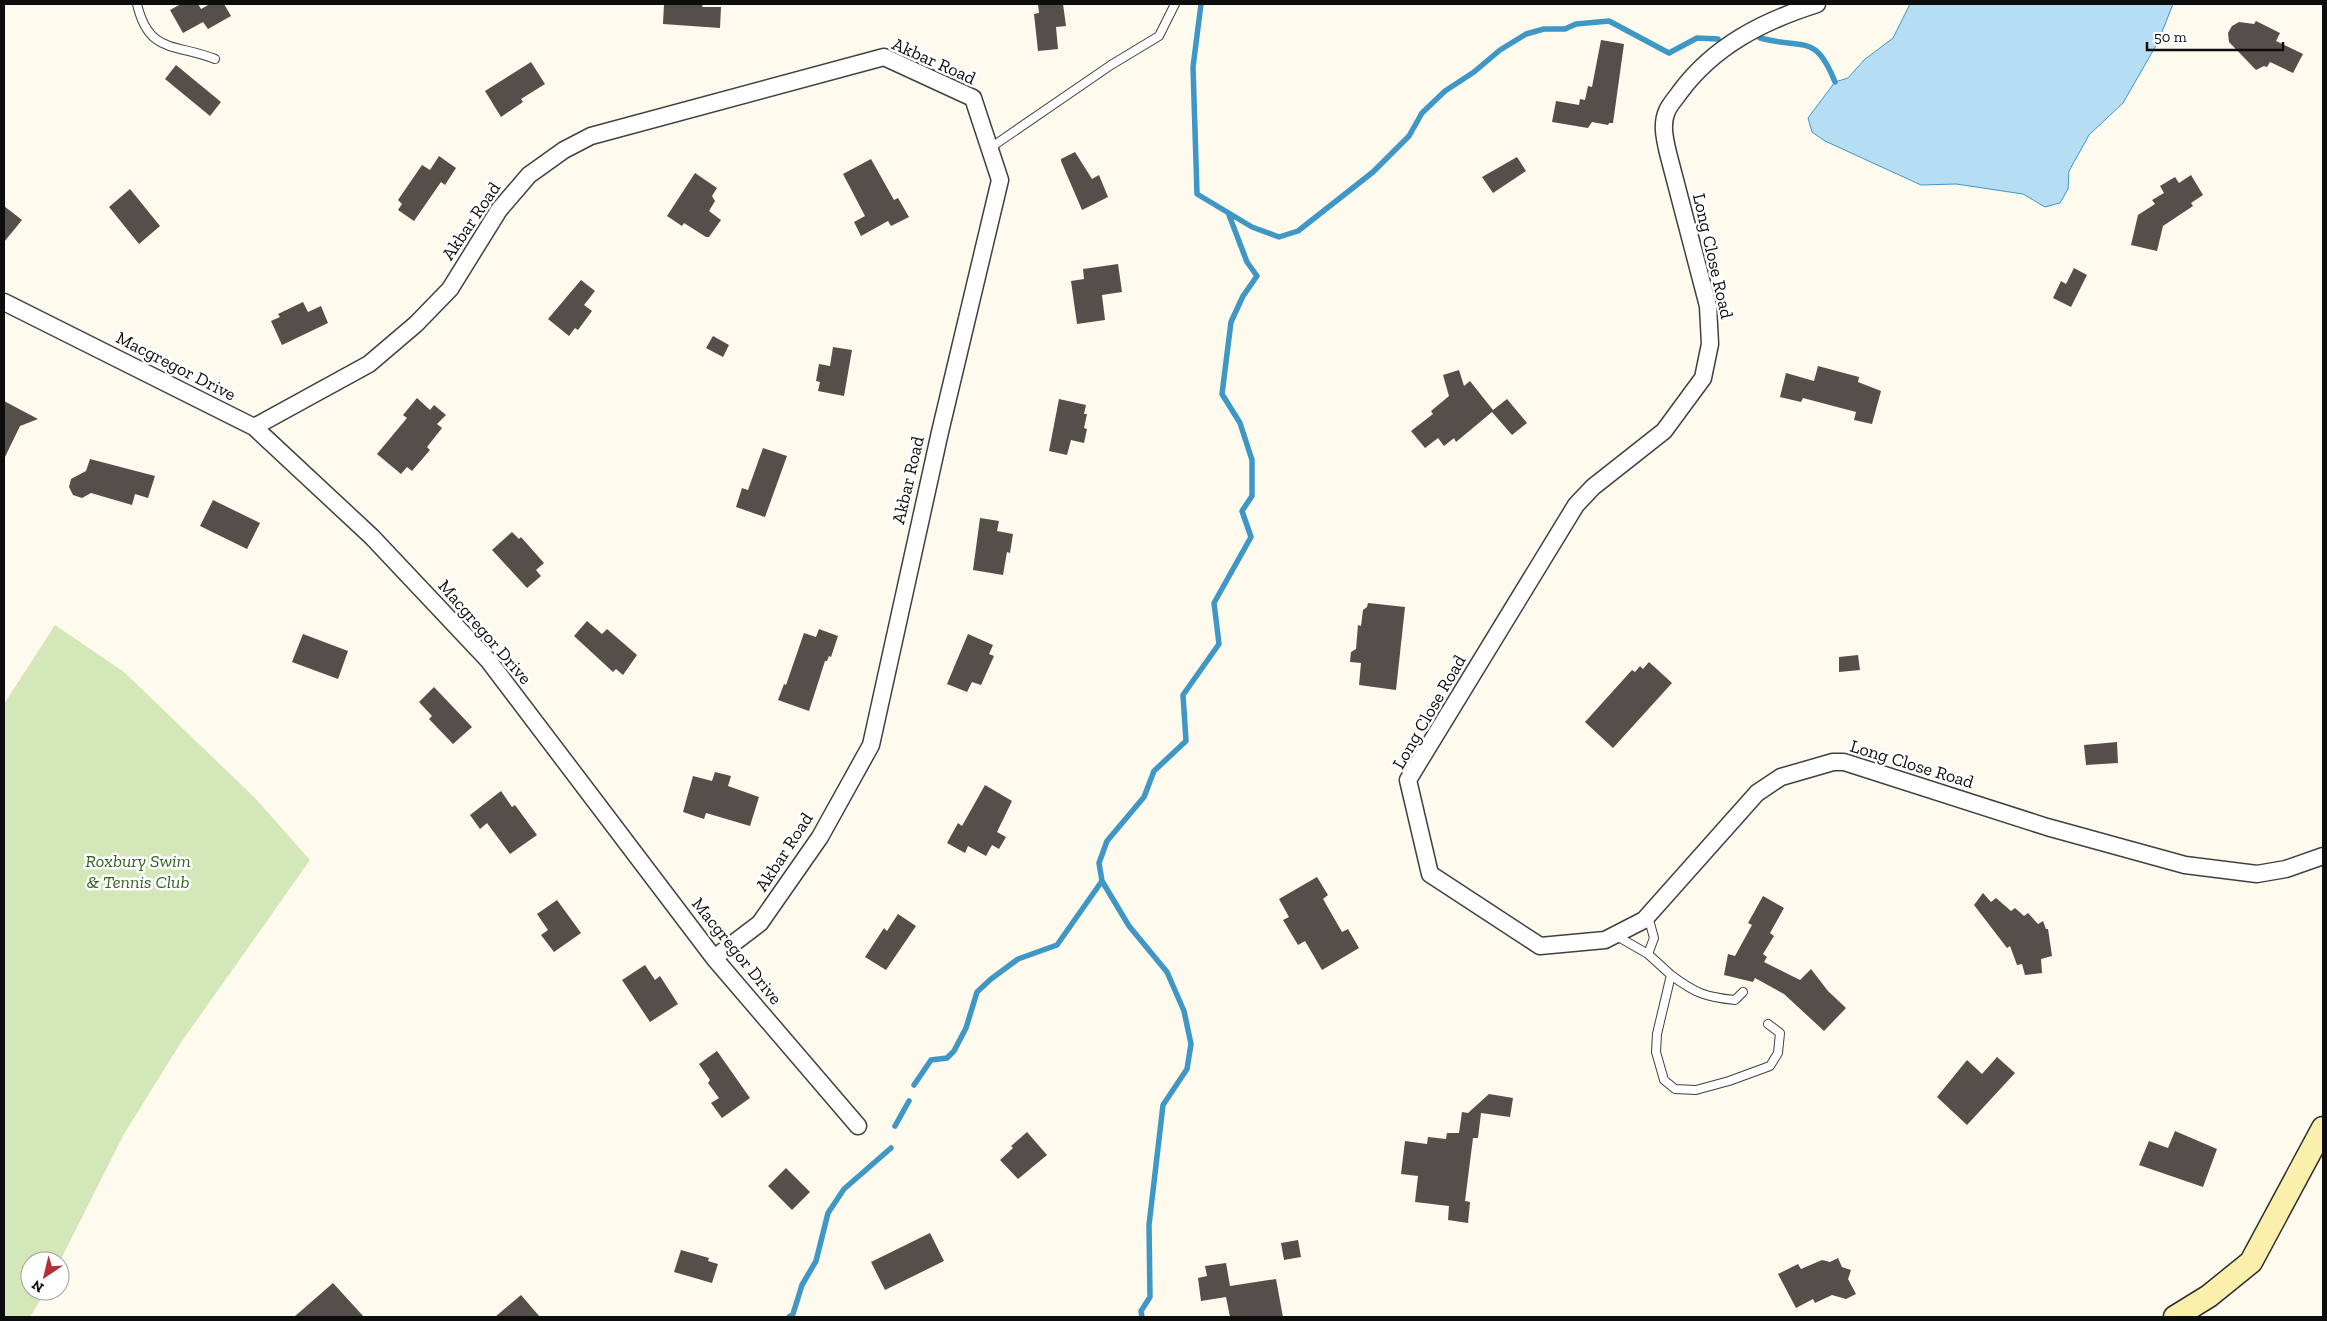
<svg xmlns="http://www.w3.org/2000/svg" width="2327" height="1321" font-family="'Zilla Slab',serif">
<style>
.green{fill:#d3e7b9}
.water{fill:#b5def3;stroke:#3f97c6}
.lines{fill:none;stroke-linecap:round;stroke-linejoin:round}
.stream{stroke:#3f97c6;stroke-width:5.5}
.building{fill:#554e4a}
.lane-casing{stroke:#404040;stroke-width:10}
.street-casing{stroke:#404040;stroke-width:19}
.secondary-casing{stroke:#2f2f2f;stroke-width:25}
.lane{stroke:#fff;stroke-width:8}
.street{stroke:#fff;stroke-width:16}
.secondary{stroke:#fbefac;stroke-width:22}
.labels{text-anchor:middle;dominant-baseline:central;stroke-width:5;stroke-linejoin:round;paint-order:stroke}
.street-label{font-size:18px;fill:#0d0d0d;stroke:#fff}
.park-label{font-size:18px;font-style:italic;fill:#316120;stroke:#fff}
</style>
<rect width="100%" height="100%" fill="#fefaee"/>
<!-- green -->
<path class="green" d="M55,625l69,47 131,126 55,62 -130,184 -56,90 -64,127h-30v30h16l-16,26h-26v-613z"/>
<!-- water -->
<path class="water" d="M1910,4h263l-15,38 -35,61 -34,32 -20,36 -1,18 -8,14 -15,4 -22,-13 -67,-10 -35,1 -96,-44 -13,-9 -4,-14 27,-36 13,-4 16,-18 29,-22z"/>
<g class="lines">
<!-- stream -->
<path class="stream" d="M1201,4l-8,63 4,127 55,33 27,10 19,-6 75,-59 36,-36 13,-23 23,-22 29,-19 26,-22 26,-16 18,-5h21l11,-5 33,-3 60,32 28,-15 21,1
M1760,38c44,12 55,-6 75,44
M914,1085l17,-25 16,-2 7,-7 12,-23 11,-36 14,-13 27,-20 39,-14 45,-64
M895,1126l14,-25
M789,1317l4,-3 9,-29 14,-24 12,-48 16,-24 47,-41
M1142,1317l-1,-6 9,-14 -1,-72 14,-120 24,-36 4,-25 -7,-33 -17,-39 -38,-46 -27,-45 -3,-18 8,-22 37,-44 10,-26 32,-30 -3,-46 36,-51 -5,-41 37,-66 -9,-26 10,-15v-36l-12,-37 -18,-29 9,-72 12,-26 14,-20 -10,-14 -18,-47"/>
</g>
<!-- building -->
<path class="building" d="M181,4h17l3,5 9,-5h14l7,12 -23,13 -5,-7 -20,11 -13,-23z
M664,4h39l-1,3h19l-1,21 -57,-4z
M1038,4h25l3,22 -10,1 2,22 -20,2 -4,-37 5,-1z
M2256,21l24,12 -4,8 27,13 -10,19 -23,-11 -3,5 -3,-1 -8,4 -27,-28 -1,-9 4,-7 7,-4 15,2z
M1601,40l23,4 -11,79h-4l-1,2 -16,-3 -4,6 -36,-6 4,-21 23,4 1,-6 5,1 3,-14 4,1z
M531,62l14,22 -24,15 2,3 -22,15 -16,-26z
M176,65l45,37 -11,14 -45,-37z
M1075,152l17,27 7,-4 9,22 -26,13 -21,-49v-2z
M439,156l17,12 -11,17 -4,-3 -27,39 -16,-11 4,-6 -4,-4 24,-35 8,5z
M1517,157l9,14 -33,22 -11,-16z
M871,159l23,41 4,-2 11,19 -18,9 -3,-5 -27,15 -7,-14 11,-6 -22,-42z
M695,173l22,15 -5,8 3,5 -6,10 12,9 -12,17h-3l-22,-14 -2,3 -15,-10z
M2191,175l12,20 -12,8 2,3 -30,20 -6,25 -26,-6 7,-30 17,-11 -3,-4 12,-7 -4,-7 15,-9 4,6z
M130,189l30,37 -21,18 -30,-37z
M4,206l18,14 -18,22z
M1118,264l4,28 -20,3 3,25 -28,4 -6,-43 13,-2 -1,-10z
M2074,268l13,7 -16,32 -18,-9 8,-17 5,3z
M581,280l14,11 -11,14 8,6 -14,19 -3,-2 -6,8 -21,-17z
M303,302l5,10 13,-6 7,17 -46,22 -11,-24 9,-4 -2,-3z
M713,336l16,9 -6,12 -17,-9z
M833,347l19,3 -8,46 -26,-5 2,-9 -4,-1 3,-17 11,2z
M1818,366l41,11 -1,5 23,9 -9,33 -18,-4 2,-8 -53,-14 -2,4 -21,-5 6,-24 28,8z
M1459,370l5,16 6,-5 23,29 14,-11 20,24 -15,12 -20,-23 -36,30 -2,-4 -10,8 -6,-8 -13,10 -14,-17 22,-17 -2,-3 18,-15 -6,-21z
M417,398l13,12 4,-5 12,10 -9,9 5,4 -15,19 3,3 -18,21 -5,-4 -6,7 -24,-20 30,-36 -4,-3z
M1059,399l27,6 -2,9h3l-3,14 3,1 -3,14 -13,-3 -4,15 -18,-4z
M4,401l34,18 -18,7 -16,33z
M763,448l24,8 -22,61 -29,-10 6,-19 6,2z
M90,459l65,17 -7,22 -13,-4 -3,11 -41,-12 -9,5 -9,-3 -4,-8 2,-8 15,-8z
M213,500l47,23 -13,26 -47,-23z
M980,518l19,3 -2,10 16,3 -3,19 -3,-1 -4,23 -30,-5z
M512,532l7,7 2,-2 23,26 -8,7 5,6 -14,12 -35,-38z
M1368,603l37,4 -9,83 -37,-5 2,-22 -11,-1 1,-10 5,-3 2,-24 3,1 2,-16 4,-3z
M587,621l15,13 5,-5 30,26 -14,20 -7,-6 -3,3 -39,-36z
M819,629l19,7 -7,21 -2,-1 -2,5h-2l-16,50 -31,-11 6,-16 2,1 18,-52 12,4z
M303,634l45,17 -10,28 -46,-17z
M968,634l25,11 -4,9 5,2 -13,29 -9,-3 -5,10 -20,-8z
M1858,655l2,15 -21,2v-15z
M1649,662l23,21 -59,65 -28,-26 47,-52 3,2 5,-6 3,3z
M434,687l38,40 -19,17 -24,-25 3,-3 -13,-14z
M2117,742l1,21 -32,2 -2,-20z
M715,772l16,4 -3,10 31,11 -9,29 -44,-13 -2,6 -21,-7 10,-36 19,5z
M985,785l27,16 -15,31 9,5 -7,12 -7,-4 -6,11 -18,-10 -3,7 -18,-10 11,-20 4,3z
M501,791l11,16 3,-2 22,30 -27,19 -23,-31 -7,6 -10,-14z
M1317,877l11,18 -5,4 19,33 6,-3 11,19 -37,22 -17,-29 -7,4 -15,-25 6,-3 -10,-18z
M1983,893l8,9 5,-4 15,13 4,-3 9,8 4,-3 10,11 5,-3 3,8h2l4,27 -11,3 1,14 -17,2 -3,-11 -5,1 -7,-19 -3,2 -33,-43z
M1763,896l21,12 -14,25 4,3 -11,18 4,3 -3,5 36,18 11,-11 17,22 18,17 -22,23 -40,-37 -29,-16 -2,4 -29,-7 4,-21 7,2 17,-31 -4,-2z
M557,900l24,33 -27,19 -13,-17 7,-5 -11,-16z
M898,914l18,12 -30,44 -21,-13 19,-29 3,3z
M645,965l10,15 5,-4 18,28 -28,18 -28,-42z
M717,1051l33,47 -28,20 -11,-15 8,-5 -11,-15 2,-3 -11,-16z
M1997,1057l18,16 -48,52 -30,-28 30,-37 15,14z
M1489,1094l24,4 -3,19 -29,-4 -3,25h-5l-8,63 5,1 -2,21 -20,-3 1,-14 -34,-4 3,-26 -17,-2 4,-33 22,3 1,-7 18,2 1,-6h12l3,-21 6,1z
M2175,1131l42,18 -14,38 -64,-22 10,-24 19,7z
M1027,1132l20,23 -29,24 -18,-19 13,-12 -2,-2z
M786,1168l24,24 -18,18 -24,-24z
M930,1233l14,28 -59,29 -14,-28z
M1298,1240l3,17 -17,3 -3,-17z
M681,1250l28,8 -1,3 10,3 -6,19 -38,-11z
M1838,1258l4,9 9,3 -3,9 8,15 -10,5 -14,-4 -17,8 -2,-4 -17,9 -18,-34 20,-10 3,5 21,-9 8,2z
M1226,1263l4,23 46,-7 7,38h-53l-4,-20 -25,4 -3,-23 9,-2 -2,-10z
M333,1283l31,34h-70z
M521,1295l19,22h-45z"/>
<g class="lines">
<!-- lane casing -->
<g class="lane-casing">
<path id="lane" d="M137,4c12,51 39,39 78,55
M990,148l121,-83 48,-29 16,-32
M1615,935l33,19 23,21 -14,59 -1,18 8,28 11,9 21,1 33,-9 41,-15 8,-13 2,-20 -12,-9
M1648,954l6,-16 -6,-22
M1671,975c24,18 34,22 64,25l8,-8"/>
</g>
<!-- street casing -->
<g class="street-casing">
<path id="street" d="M1817,4c-54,17 -103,42 -137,88 -4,6 -10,12 -13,19 -6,13 -2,29 1,42l40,153 2,38 -7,34 -39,53 -71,56 -17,18 -168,275 22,94 110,72 65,-6 39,-20 113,-127 24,-16 52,-15h11l203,65 138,38 72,9 29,-5 37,-13
M4,302l250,125 118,110 116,123 226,298 144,168
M254,427l115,-63 47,-40 34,-35 49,-79 30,-35 35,-25 27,-14 293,-79 89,41 27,82 -60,252 -69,313 -51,92 -60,86 -46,35"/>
</g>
<!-- secondary casing -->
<g class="secondary-casing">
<path id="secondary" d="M2175,1317l34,-21 42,-34 72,-134"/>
</g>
<!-- lane -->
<use href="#lane" class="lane"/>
<!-- street -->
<use href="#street" class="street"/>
<!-- secondary -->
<use href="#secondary" class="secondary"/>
</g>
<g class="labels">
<!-- street labels -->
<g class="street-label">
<text transform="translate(934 61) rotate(24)">Akbar Road</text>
<text transform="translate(471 221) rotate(-56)">Akbar Road</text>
<text transform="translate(1713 256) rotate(77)">Long Close Road</text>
<text transform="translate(176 366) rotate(27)">Macgregor Drive</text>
<text transform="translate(908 480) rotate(-77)">Akbar Road</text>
<text transform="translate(485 632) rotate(49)">Macgregor Drive</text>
<text transform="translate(1429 712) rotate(-60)">Long Close Road</text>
<text transform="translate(1912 764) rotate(17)">Long Close Road</text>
<text transform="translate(784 852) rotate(-57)">Akbar Road</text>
<text transform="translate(737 951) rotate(51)">Macgregor Drive</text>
</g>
<!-- park labels -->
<g class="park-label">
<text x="138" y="861">Roxbury Swim<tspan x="138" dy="21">&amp; Tennis Club</tspan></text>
</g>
</g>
<!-- border -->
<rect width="2327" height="1321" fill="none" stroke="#0d0d0d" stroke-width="10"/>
<!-- north arrow -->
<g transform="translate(45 1276) rotate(215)"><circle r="24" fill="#ffffff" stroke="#9e9e9e"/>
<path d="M0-4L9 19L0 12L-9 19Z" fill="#b62c39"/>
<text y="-8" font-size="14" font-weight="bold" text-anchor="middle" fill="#0d0d0d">N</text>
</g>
<!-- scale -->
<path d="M2147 42v8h136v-8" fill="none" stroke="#0d0d0d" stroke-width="2.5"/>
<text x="2154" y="42" font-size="15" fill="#0d0d0d" stroke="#ffffff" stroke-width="4" paint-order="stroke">50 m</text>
</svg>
